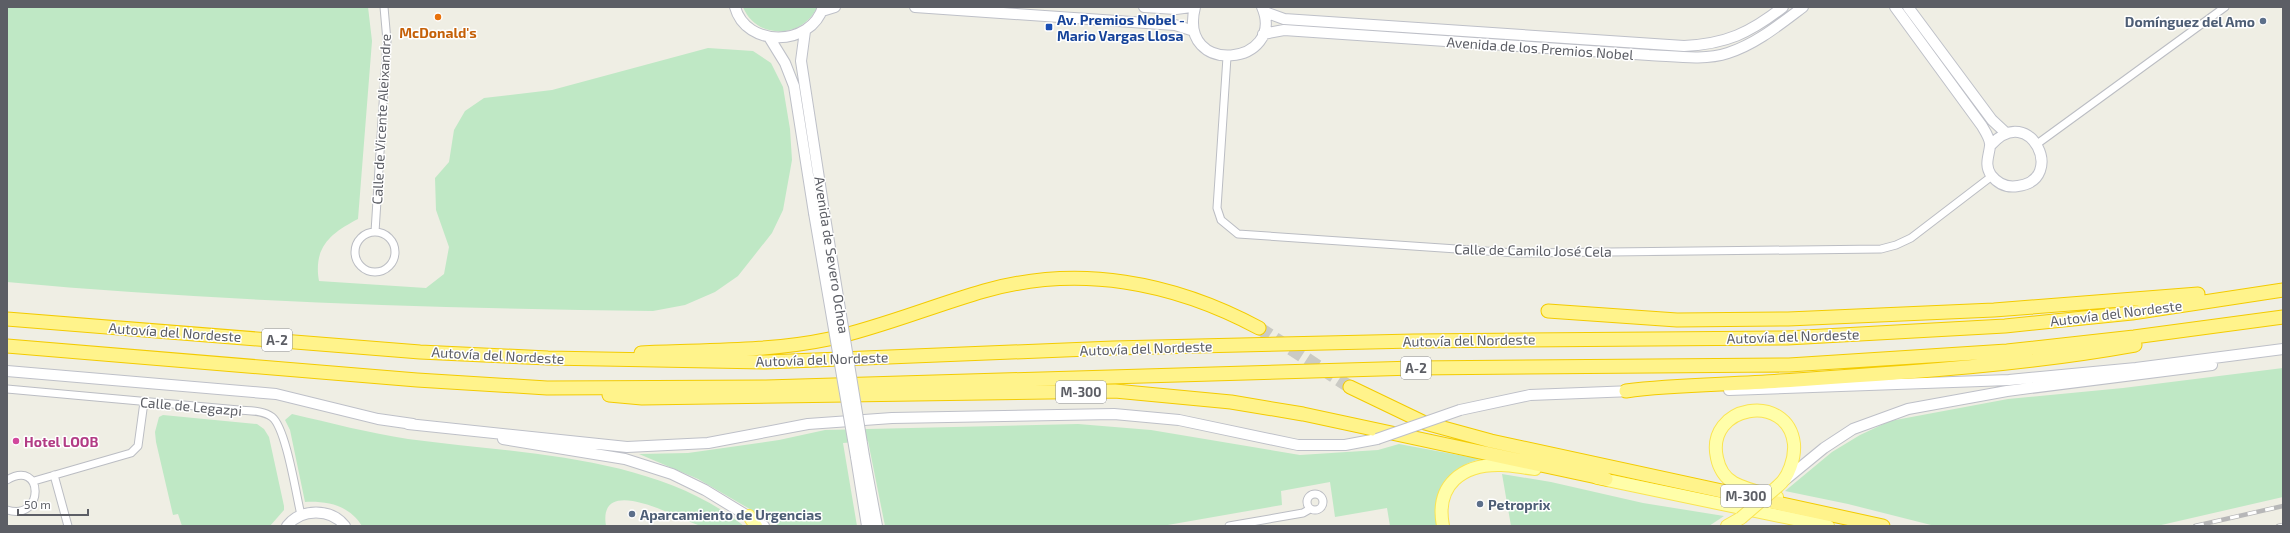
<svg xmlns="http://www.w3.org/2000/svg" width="2290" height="533" font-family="'Exo 2',sans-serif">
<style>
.green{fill:#bfe8c5}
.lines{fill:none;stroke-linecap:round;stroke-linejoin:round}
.highway-tunnel{stroke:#cacac4;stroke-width:13;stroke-dasharray:13 6;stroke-linecap:butt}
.street-casing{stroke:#bbbdc3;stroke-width:9}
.secondary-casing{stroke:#bec0c8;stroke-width:12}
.primary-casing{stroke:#fae452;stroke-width:14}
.highway-casing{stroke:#f3cb00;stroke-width:15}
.street{stroke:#fff;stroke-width:7}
.secondary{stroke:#fff;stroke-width:10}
.primary{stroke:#fffea9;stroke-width:12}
.highway{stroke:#fff38b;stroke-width:13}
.rail-casing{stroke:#b7b7b8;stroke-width:4.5}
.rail{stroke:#fff;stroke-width:3;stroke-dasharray:9;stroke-linecap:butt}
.secondary-bridge-casing{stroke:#bec0c8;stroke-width:12;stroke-linecap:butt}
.primary-bridge-casing{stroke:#fae452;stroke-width:14;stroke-linecap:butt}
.secondary-bridge{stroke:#fff;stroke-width:10}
.primary-bridge{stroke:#fffea9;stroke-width:12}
.food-dot{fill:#e8710a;stroke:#fff;stroke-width:1.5}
.service-dot{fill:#5c6f8a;stroke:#fff;stroke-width:1.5}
.transit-dot{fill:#1a4fb4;stroke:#fff;stroke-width:1.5}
.hotel-dot{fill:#d1479c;stroke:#fff;stroke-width:1.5}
.labels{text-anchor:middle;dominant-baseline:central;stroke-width:3;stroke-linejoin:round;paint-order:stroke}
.shield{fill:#fff;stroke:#8d8e93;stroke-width:1}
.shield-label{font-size:13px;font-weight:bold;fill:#5c5e65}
.transit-label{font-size:14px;font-weight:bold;fill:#164399;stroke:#fff;text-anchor:start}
.service-label{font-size:14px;font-weight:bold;fill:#4e5e75;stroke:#fff;text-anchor:start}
.food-label{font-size:14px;font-weight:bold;fill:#c56008;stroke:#fff}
.street-label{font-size:14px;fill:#5c5e65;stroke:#fff}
.hotel-label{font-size:14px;font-weight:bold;fill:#b23c85;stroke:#fff;text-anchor:start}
</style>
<rect width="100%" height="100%" fill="#efeee4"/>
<!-- green -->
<path class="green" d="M7,7h361l4,34 -14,178c-27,14 -45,28 -39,62l107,7 18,-14 5,-27 -13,-37 -1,-32 14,-16 5,-32 11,-19 19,-13 68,-8 156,-42 45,3 18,12 12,24 7,42 2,31 -9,50 -11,23 -34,43 -23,16 -30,13 -32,6c-215,-3 -431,-9 -646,-29z
M743,7h74c-14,32 -61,33 -74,0z
M2283,368v129l-126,29h-222l-87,-22 -63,-13 47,-39 28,-17 30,-14 118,-22 115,-11z
M292,414c39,9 77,19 116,25 110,15 246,15 336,87 -12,0 -36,3 -46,-1 -19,-6 -101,-53 -92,1h-244c-13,-21 -35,-25 -57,-24l-15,-72 -5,-10z
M163,415l94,9 7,5 5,8 15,69v4l-14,16h-88l-4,-12 -5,1 -17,-73 -1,-10 4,-15z
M1078,424l73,6 149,25 78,-5 21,-6 81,15c-34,10 -49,31 -43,67h-47l-3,-18 -52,9 -5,-35 -49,9 1,14 -120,21h-277l-17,-85 -25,2 14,83h-78l-81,-47 -59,-25 49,-1 91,-13 46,-10z
M1502,474l49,8 92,21 81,13 -15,10h-198z"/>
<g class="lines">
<!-- highway-tunnel -->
<path class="highway-tunnel" d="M1259,328l91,59"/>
<!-- street casing -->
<g class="street-casing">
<path id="street" d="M1227,57l-10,151 4,12 17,14 277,19 366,-4 15,-4 15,-7 81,-62
M2037,144l188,-137
M355 252a20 20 0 1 1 40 0a20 20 0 1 1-40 0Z
M375,232l12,-191 -3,-34
M7,389l232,21c10,1 24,0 33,7 14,11 24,77 29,98
M54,475l14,51
M7,480c37,-22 38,42 0,30
M34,481l97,-28 7,-7 6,-44
M1307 502a8 8 0 1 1 16 0a8 8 0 1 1-16 0Z
M1229,526l74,-13 7,-4"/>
</g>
<!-- secondary casing -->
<g class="secondary-casing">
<path id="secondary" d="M735,7c11,41 76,40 88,0
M915,7l260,18 19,6
M1144,7l32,2 15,-2
M1195,7c-18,71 92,58 67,0
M1895,7l87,119c3,5 9,14 8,20 -1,10 -6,19 1,29 7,9 16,13 27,11 49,-6 12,-85 -27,-41
M1908,7l84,113 14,13
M822,11l13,-4
M1265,12l19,7 400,27c42,-2 66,-13 99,-39
M805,31l-4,30 23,150
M1263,34l21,-4 365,25c25,1 55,6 79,-2 28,-9 51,-28 75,-46
M769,37l16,26 9,23 20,127
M7,371l269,23 102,25 35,5
M1729,390l280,-10 127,-12 147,-19
M1460,410l70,-15 103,-4
M408,424l219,23 81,-4 100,-19 84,-6 222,-4 65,6 119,25h47l32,-6
M503,439l122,20 47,15 33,16 59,36
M864,456l13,70
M856,457l11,69
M1785,480l39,-32 29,-19 55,-20 99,-18 205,-26
M287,526c14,-18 44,-18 58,0"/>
</g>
<!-- primary casing -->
<g class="primary-casing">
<path id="primary" d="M1597,478l231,48
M1777,497c-14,-4 -30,-7 -43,-14 -9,-5 -15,-15 -17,-25 -12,-53 71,-67 77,-14 1,14 -5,33 -16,42
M749,516l7,10
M1443,526c-8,-41 19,-62 58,-61 11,0 23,3 34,4
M1727,526l14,-8"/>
</g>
<!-- highway casing -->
<g class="highway-casing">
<path id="highway" d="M1548,311l129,9 111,-1 206,-9 204,-16
M7,319l413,33 128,6 218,4 347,-14 301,-7 373,-3 218,-12 127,-13 151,-23
M7,346l410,34 130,8 219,-1 648,-19 375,-3 218,-14 127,-14 149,-20
M641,353c62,-3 127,-1 188,-14 53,-12 103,-33 155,-48 95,-27 189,-9 275,37
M1350,387l75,36 66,18 392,85
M1626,391c51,-7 102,-6 154,-10 119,-8 238,-15 355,-36
M609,395l33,3 473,-7 116,11 72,12 303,65"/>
</g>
<!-- street -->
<use href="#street" class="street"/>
<!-- secondary -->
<use href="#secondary" class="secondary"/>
<!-- primary -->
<use href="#primary" class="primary"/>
<!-- highway -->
<use href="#highway" class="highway"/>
<!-- rail casing -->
<g class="rail-casing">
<path id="rail" d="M2195,526l88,-20
M2278,526l5,-1"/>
</g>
<!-- rail -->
<use href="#rail" class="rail"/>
<!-- secondary-bridge casing -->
<g class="secondary-bridge-casing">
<path id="secondary-bridge" d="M824,211l40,245
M814,213l42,244
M1377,439l83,-29"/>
</g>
<!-- primary-bridge casing -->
<g class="primary-bridge-casing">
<path id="primary-bridge" d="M1741,518l37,-32"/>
</g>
<!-- secondary-bridge -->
<use href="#secondary-bridge" class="secondary-bridge"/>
<!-- primary-bridge -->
<use href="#primary-bridge" class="primary-bridge"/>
</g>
<!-- markers -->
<circle class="food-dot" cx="438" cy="17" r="4"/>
<g class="service-dot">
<circle cx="2263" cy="21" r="4"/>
<circle cx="1480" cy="504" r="4"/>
<circle cx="632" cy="514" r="4"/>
</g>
<rect class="transit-dot" x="1045" y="23" width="8" height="8" rx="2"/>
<circle class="hotel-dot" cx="16" cy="441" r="4"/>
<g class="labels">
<!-- shield labels -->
<g class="shield">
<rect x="262" y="329" width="30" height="22" rx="3"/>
<rect x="1401" y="357" width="30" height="22" rx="3"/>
<rect x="1056" y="381" width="50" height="22" rx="3"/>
<rect x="1721" y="485" width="50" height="22" rx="3"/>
</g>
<g class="shield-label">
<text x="277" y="340">A-2</text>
<text x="1416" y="368">A-2</text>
<text x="1081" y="392">M-300</text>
<text x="1746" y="496">M-300</text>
</g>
<!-- transit labels -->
<g class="transit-label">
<text x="1057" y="19">Av. Premios Nobel -<tspan x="1057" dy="16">Mario Vargas Llosa</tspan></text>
</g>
<!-- service labels -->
<g class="service-label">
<text x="2255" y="21" text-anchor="end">Domínguez del Amo</text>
<text x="1488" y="504">Petroprix</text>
<text x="640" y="514">Aparcamiento de Urgencias</text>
</g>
<!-- food labels -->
<g class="food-label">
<text x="438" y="32">McDonald's</text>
</g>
<!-- street labels -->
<g class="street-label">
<text transform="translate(1540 48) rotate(4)">Avenida de los Premios Nobel</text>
<text transform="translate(381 119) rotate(-87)">Calle de Vicente Aleixandre</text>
<text transform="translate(1533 250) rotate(1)">Calle de Camilo José Cela</text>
<text transform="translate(832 255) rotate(81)">Avenida de Severo Ochoa</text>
<text transform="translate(2116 313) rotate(-7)">Autovía del Nordeste</text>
<text transform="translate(175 332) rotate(4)">Autovía del Nordeste</text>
<text transform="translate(1793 336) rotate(-2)">Autovía del Nordeste</text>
<text transform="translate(1469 340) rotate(-1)">Autovía del Nordeste</text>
<text transform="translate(1146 348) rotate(-2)">Autovía del Nordeste</text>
<text transform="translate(498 355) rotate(3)">Autovía del Nordeste</text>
<text transform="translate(822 359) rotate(-2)">Autovía del Nordeste</text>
<text transform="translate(191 406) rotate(5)">Calle de Legazpi</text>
</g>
<!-- hotel labels -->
<g class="hotel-label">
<text x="24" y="441">Hotel LOOB</text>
</g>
</g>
<!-- border -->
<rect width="2290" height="533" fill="none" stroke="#5c5e65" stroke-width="16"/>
<!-- scale -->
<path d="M18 509v6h70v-6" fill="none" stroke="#5c5e65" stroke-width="2"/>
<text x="24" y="509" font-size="12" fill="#5c5e65" stroke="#ffffff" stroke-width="3" paint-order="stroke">50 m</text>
</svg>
